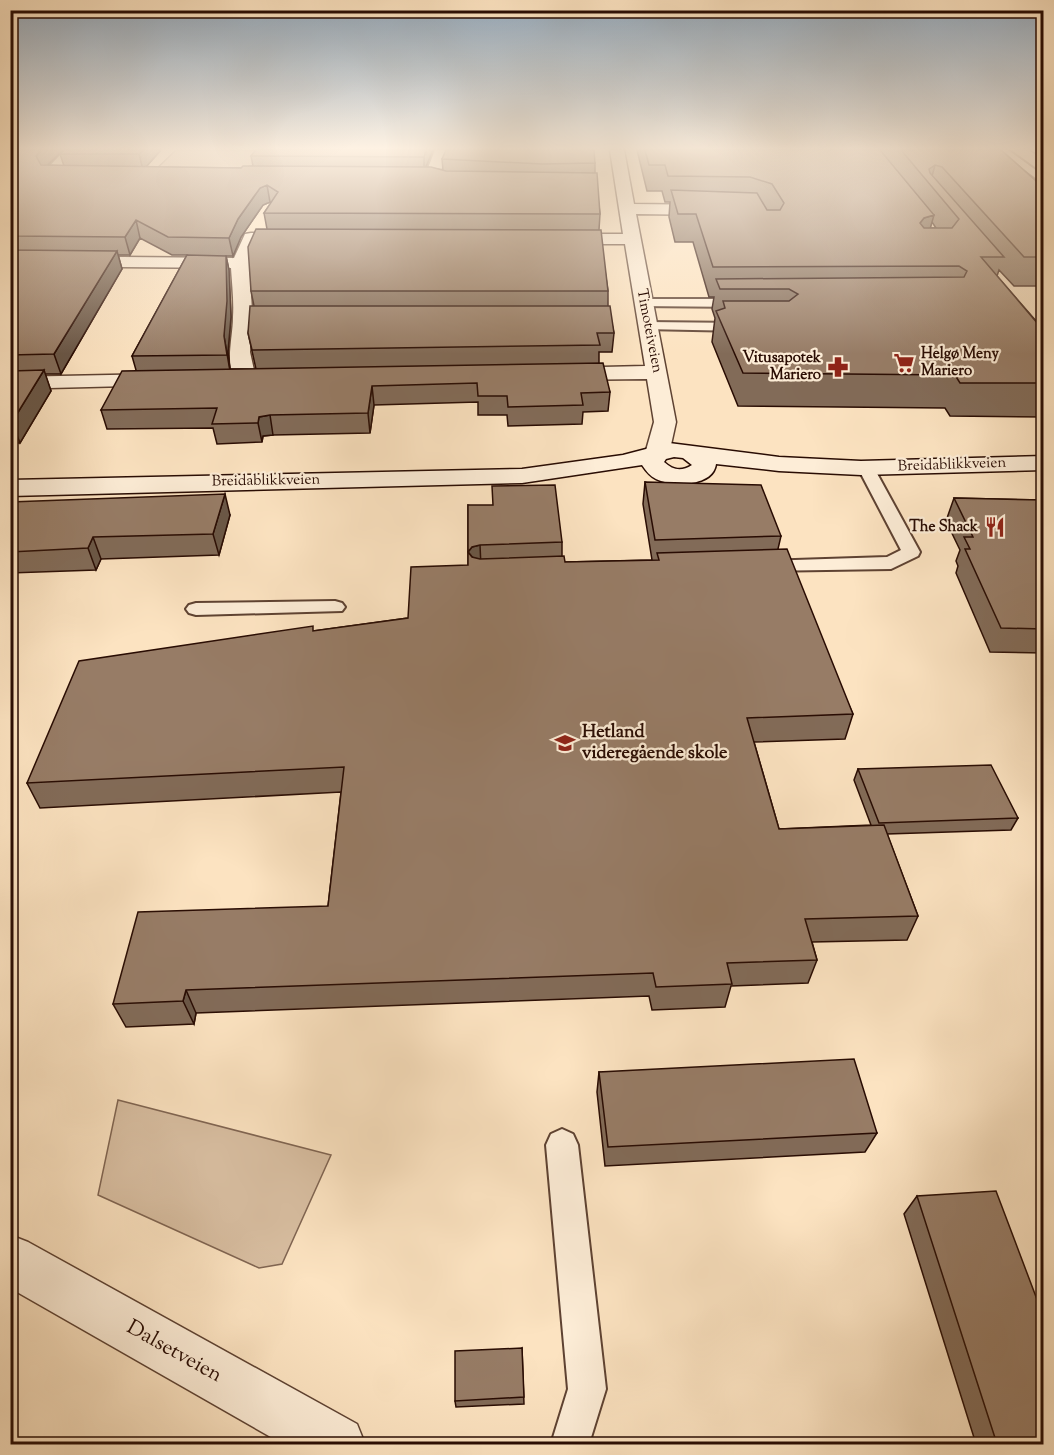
<svg xmlns="http://www.w3.org/2000/svg" width="1054" height="1455" font-family="'Sorts Mill Goudy',serif">
<style>
.green{fill:#d8bea1;stroke:#806552;stroke-width:1.5}
.lines{fill:none;stroke-linecap:round;stroke-linejoin:round}
.lane-casing{stroke:#5e4232;stroke-width:4}
.street-casing{stroke:#5e4232;stroke-width:3}
.secondary-casing{stroke:#290c03;stroke-width:3}
.primary-casing{stroke:#290c03;stroke-width:3}
.lane{fill:#fdedd7;fill-rule:evenodd}
.street{fill:#fdedd7;fill-rule:evenodd}
.secondary{fill:#fdedd7;fill-rule:evenodd}
.primary{fill:#fce3c1;fill-rule:evenodd}
.wall{fill:#826b58;stroke:#290c03;stroke-width:1.5;fill-rule:evenodd}
.shaded-wall{fill:#6a5747;stroke:#290c03;stroke-width:1.5}
.building{fill:#977c66;stroke:#290c03;stroke-width:1.5}
.labels{text-anchor:middle;dominant-baseline:central;stroke-width:4.5;stroke-linejoin:round;paint-order:stroke}
.far-street-label{font-size:15px;fill:#290c03;stroke:#fdedd7}
.far-poi-label{font-size:15px;font-weight:bold;fill:#290c03;stroke:#fdedd7;text-anchor:end}
.poi-label{font-size:18px;font-weight:bold;fill:#290c03;stroke:#fdedd7;text-anchor:start}
.near-street-label{font-size:21px;fill:#290c03;stroke:#fdedd7}
</style>
<rect width="100%" height="100%" fill="#fce3c1"/>
<filter id="stains"><feTurbulence type="fractalNoise" baseFrequency=".00333" numOctaves="4"/><feColorMatrix values="0 0 0 0 .2 0 0 0 0 .09 0 0 0 0 .02 0 0 0 .5 -.17"/></filter>
<radialGradient id="worn" r=".72"><stop offset=".6" stop-color="#630" stop-opacity="0"/><stop offset="1" stop-color="#630" stop-opacity=".3"/></radialGradient>
<!-- green -->
<path class="green" d="M176,150h142l-67,24h-100z
M118,1100l213,55 -49,109 -23,4 -161,-73z"/>
<g class="lines">
<!-- lane casing -->
<g class="lane-casing">
<path id="lane" d="M997,150h11l36,26v8z
M643,299h100l6,4 -6,4 -105,-1 -1,-3z
M648,322l94,1 7,4 -7,4 -99,-2 -2,-3z
M866,463l8,5 46,84 -2,4 -27,13 -134,2 -2,-4 2,-4 7,-2 123,-4 14,-7 -43,-82z
M335,601l7,2 3,4 -3,4 -146,4 -7,-2 -3,-4 3,-4 7,-2z
M562,1129l11,5 5,11 28,244 -17,55h-38l17,-55 -22,-244 5,-11z"/>
</g>
<!-- street casing -->
<g class="street-casing">
<path id="street" d="M65,150h15l-21,22 28,2 2,3 -2,3 -41,-1 -3,-6z
M435,150h14l-12,30 -39,1 -7,-4 7,-4h28z
M610,150h14l10,54 79,1 8,5 -8,5 -77,-1 40,208 -7,32 -4,5 -8,2 -8,-2 -4,-5 9,-32 -7,-43 -87,1 -8,-1 -3,-5 3,-5 8,-1 85,-2 -20,-122h-67l-8,-5 8,-5h65z
M251,233l46,1 8,5 -8,5 -40,-1 -8,20 3,48h43l7,2 3,4 -3,4 -7,2h-43l-2,29 6,27 -3,5 -8,1 -8,-1c-13,-19 -4,-46 -4,-67 1,-16 -1,-33 -2,-49l-221,-2v-10l224,2 11,-24z
M160,374l8,1 3,5 -3,5 -158,4v-12z
M10,1235l18,7 329,182 8,20h-82l-273,-156z"/>
</g>
<!-- secondary casing -->
<g class="secondary-casing">
<path id="secondary" d="M669,443l110,14 82,4 183,-5v14l-183,5 -82,-4 -63,-7c-3,23 -44,23 -60,15 -6,-3 -10,-8 -14,-14l-120,18 -512,13v-16l512,-11 101,-14zM674,457l9,1 9,7c-11,7 -19,5 -28,-3l2,-3z"/>
</g>
<!-- primary casing -->
<g class="primary-casing">
<path id="primary" d="M1031,150h13v8z"/>
</g>
<!-- lane -->
<use href="#lane" class="lane"/>
<!-- street -->
<use href="#street" class="street"/>
<!-- secondary -->
<use href="#secondary" class="secondary"/>
<!-- primary -->
<use href="#primary" class="primary"/>
</g>
<!-- wall -->
<path class="wall" d="M10,150h53l-15,15 16,1 -4,-12 101,-4 -15,17 95,1 12,-2 -2,-10 5,-6h177l-7,17 17,3 -1,-11 153,4v10l5,41 -1,16 9,61v15l6,27 -2,19h-13v11l11,29 -2,19 -25,1 -1,12 -74,2 -1,-11h-29v-13l-104,3 -4,28 -97,2 -10,1 -1,6 -45,2 -4,-16 -106,1 -6,-19 35,-40 -4,-14 55,-101h-15l-32,-17 -10,17h-12l4,14 -61,105h-16l6,17 -31,52h-10zM270,202l1,1 -7,10 3,16 -16,62 3,15 -6,27 8,36h-26l-2,-17 3,-35 -2,-47 -3,-14h7l8,-19 22,-32z
M637,150h364l43,38v98h-30l-15,-16 -2,6 47,54v87l-94,-1 -5,-8 -207,-2 -26,-64 3,-24 -3,-9 2,-12h-5l-16,-55h-18l-6,-25 1,-15h-5l-3,-11h-15zM932,222l4,6h-6z
M645,482l136,54 -3,13 75,165 -8,25 -91,3 25,87 92,-4 -17,-45 4,-11 160,49 -7,12 -124,4 31,82 -11,24 -95,2 5,18 -9,23 -77,3 -6,21 -73,3 -3,-14 -453,17 -2,11 -68,3 -13,-23 215,-98 13,-114 -301,16 -13,-25 286,-152 95,-13 60,-53v-60l94,37v14l3,6 87,-2 -9,-56z
M954,498l90,2v153l-54,-1 -34,-79 2,-7 -2,-5 4,-11 -14,-29z
M10,502l220,13 -11,40 -118,4 -5,11 -86,3z
M1044,864v9l-3,-5z
M599,1072l278,61 -12,19 -260,14 -8,-74z
M917,1196l127,248h-68l-72,-230z
M522,1348l2,56 -68,3 -1,-6z"/>
<!-- shaded-wall -->
<path class="shaded-wall" d="M42,150h21l-22,21 -5,-15z
M143,150h18l-18,20 -4,-16z
M426,150h7l-9,21v-14z
M935,165l-5,19 -1,-15z
M267,185l3,17 -7,3 -22,32 -8,19 -4,-18 9,-19 22,-31z
M934,215l-8,28 -6,-20 4,-5z
M136,220l4,18 -10,17 -5,-18z
M117,251l5,18 -61,105 -7,-20z
M226,256l3,14 2,47 -3,35 2,19 -6,-35z
M44,370l7,21 -31,52 -8,-21z
M372,386l2,19 -4,28 -2,-20z
M270,415l3,20 -10,1 -1,6 -4,-19 1,-6z
M225,494l5,21 -11,40 -6,-21z
M93,537l8,22 -5,11 -8,-22z
M480,545l1,22 -13,-15 4,-5z
M186,990l10,23 -2,11 -11,-23z"/>
<!-- building -->
<path class="building" d="M10,150h32l-6,6 5,9 200,3 2,-2 188,1 15,4 151,2 3,41 -336,-1 14,-21 -11,-7 -7,3 -22,31 -9,19 -61,-1 -32,-17 -11,17 -115,-1z
M64,150h79l-4,4h-79z
M256,150h170l-2,7 -173,-1z
M446,150h148l1,13 -53,1 -100,-5z
M645,150h235l54,65 -10,3 -4,5 4,5h28l7,-9 -58,-69h100l43,38v69h-20l-82,-90 -7,-2 -6,4 1,4 74,84h-23l63,74v52h-84l-5,-8 -212,-2 -27,-62 9,-3 -2,-7h66l9,-7 -9,-5h-69l-4,-10 248,-2 3,-6 -8,-5 -246,1 -17,-53h-18l-7,-24 86,3 10,17h13l4,-7 -12,-19 -22,-7 -82,-1 -3,-11h-16z
M256,229l345,1 7,61h-357l-3,-44z
M10,250l107,1 -63,103 -44,1z
M187,255l39,1 1,45 -3,35 3,19 -95,1z
M250,306h360l4,27h-17l3,12 -348,5 -4,-17z
M603,363l7,29 -29,1 2,12 -75,2 -1,-11h-29l-1,-13 -105,3 -4,27 -98,2 -11,2 -1,6 -46,1 5,-16 -116,2 21,-39z
M44,370l-32,52h-2v-51z
M645,482l116,3 20,51 -126,4z
M555,485l7,57 -82,3 -8,2 -4,5v-47h25l-1,-19z
M225,494l-12,40 -120,3 -5,11 -78,4v-50z
M954,498l90,2v129l-43,-1 -36,-79h5l-6,-12h9z
M787,549l66,165 -106,4 32,111 105,-4 34,91 -113,3 12,41 -90,3 5,21 -76,3 -3,-14 -467,17 -3,11 -70,3 25,-92 190,-6 16,-139 -317,16 52,-122 234,-35v5l95,-13 3,-51 57,-2v-13l4,5 8,2 84,-3 1,6 94,-2 -2,-7z
M991,765l27,53 -139,5 -21,-54z
M854,1059l23,74 -269,14 -9,-75z
M996,1191l48,127v126h-47l-80,-248z
M522,1348l2,49 -69,4v-50z
M10,1439l10,5h-10z"/>
<!-- sky -->
<linearGradient id="sky" x2="0" y2="1"><stop stop-color="#93aabe"/><stop offset="0.42" stop-color="#fef2e3"/><stop offset="1" stop-color="#fef2e3" stop-opacity="0"/></linearGradient>
<rect width="1054" height="354" fill="url(#sky)"/>
<!-- icons -->
<defs>
<g id="supermarket-bare" transform="scale(1.62)"><path d="M-6-5.5h2.5l.6 2H6L4.5 2H-2.5L-4.4-4H-6ZM-1.5 3.2a1.3 1.3 0 1 0 .1 0ZM3 3.2a1.3 1.3 0 1 0 .1 0Z" fill="#8f2418" stroke="#fdedd7" stroke-width="2.5" paint-order="stroke"/></g>
<g id="pharmacy-bare" transform="scale(1.62)"><path d="M-2-6h4v4h4v4h-4v4h-4v-4h-4v-4h4Z" fill="#8f2418" stroke="#fdedd7" stroke-width="2.5" paint-order="stroke"/></g>
<g id="restaurant-bare" transform="scale(1.62)"><path d="M-5-6h1v4h1v-4h1v4h1v-4h1v5L-1.5 .5V6h-2V.5L-5-1ZM5-6V6H3V1.5H1.5Q1.5-4 5-6Z" fill="#8f2418" stroke="#fdedd7" stroke-width="2.5" paint-order="stroke"/></g>
<g id="school-bare" transform="scale(1.62)"><path d="M0-5L7-2L0 1L-7-2ZM-4 1L0 2.5L4 1V4Q0 6-4 4Z" fill="#8f2418" stroke="#fdedd7" stroke-width="2.5" paint-order="stroke"/></g>
</defs>
<g fill-rule="evenodd">
<use href="#supermarket-bare" x="904" y="363"/>
<use href="#pharmacy-bare" x="838" y="367"/>
<use href="#restaurant-bare" x="995" y="527"/>
<use href="#school-bare" x="565" y="743"/>
</g>
<g class="labels">
<!-- far-street labels -->
<g class="far-street-label">
<text transform="translate(649 331) rotate(79)">Timoteiveien</text>
<text transform="translate(952 465) rotate(-2)">Breidablikkveien</text>
<text transform="translate(266 481) rotate(-1)">Breidablikkveien</text>
</g>
<!-- far-poi labels -->
<g class="far-poi-label">
<text x="921" y="354" text-anchor="start">Helgø Meny<tspan x="921" dy="17">Mariero</tspan></text>
<text x="821" y="358">Vitusapotek<tspan x="821" dy="17">Mariero</tspan></text>
<text x="978" y="527">The Shack</text>
</g>
<!-- poi labels -->
<g class="poi-label">
<text x="582" y="733">Hetland<tspan x="582" dy="21">videregående skole</tspan></text>
</g>
<!-- near-street labels -->
<g class="near-street-label">
<text transform="translate(174 1352) rotate(29)">Dalsetveien</text>
</g>
</g>
<!-- margin -->
<rect width="1054" height="1455" fill="none" stroke="#fce3c1" stroke-width="36"/>
<rect x="12" y="12" width="1030" height="1431" fill="none" stroke="#290c03" stroke-width="3"/>
<rect x="18" y="18" width="1018" height="1419" fill="none" stroke="#290c03" stroke-width="1.5"/>
<rect width="100%" height="100%" filter="url(#stains)"/>
<rect width="100%" height="100%" fill="url(#worn)"/>
</svg>
